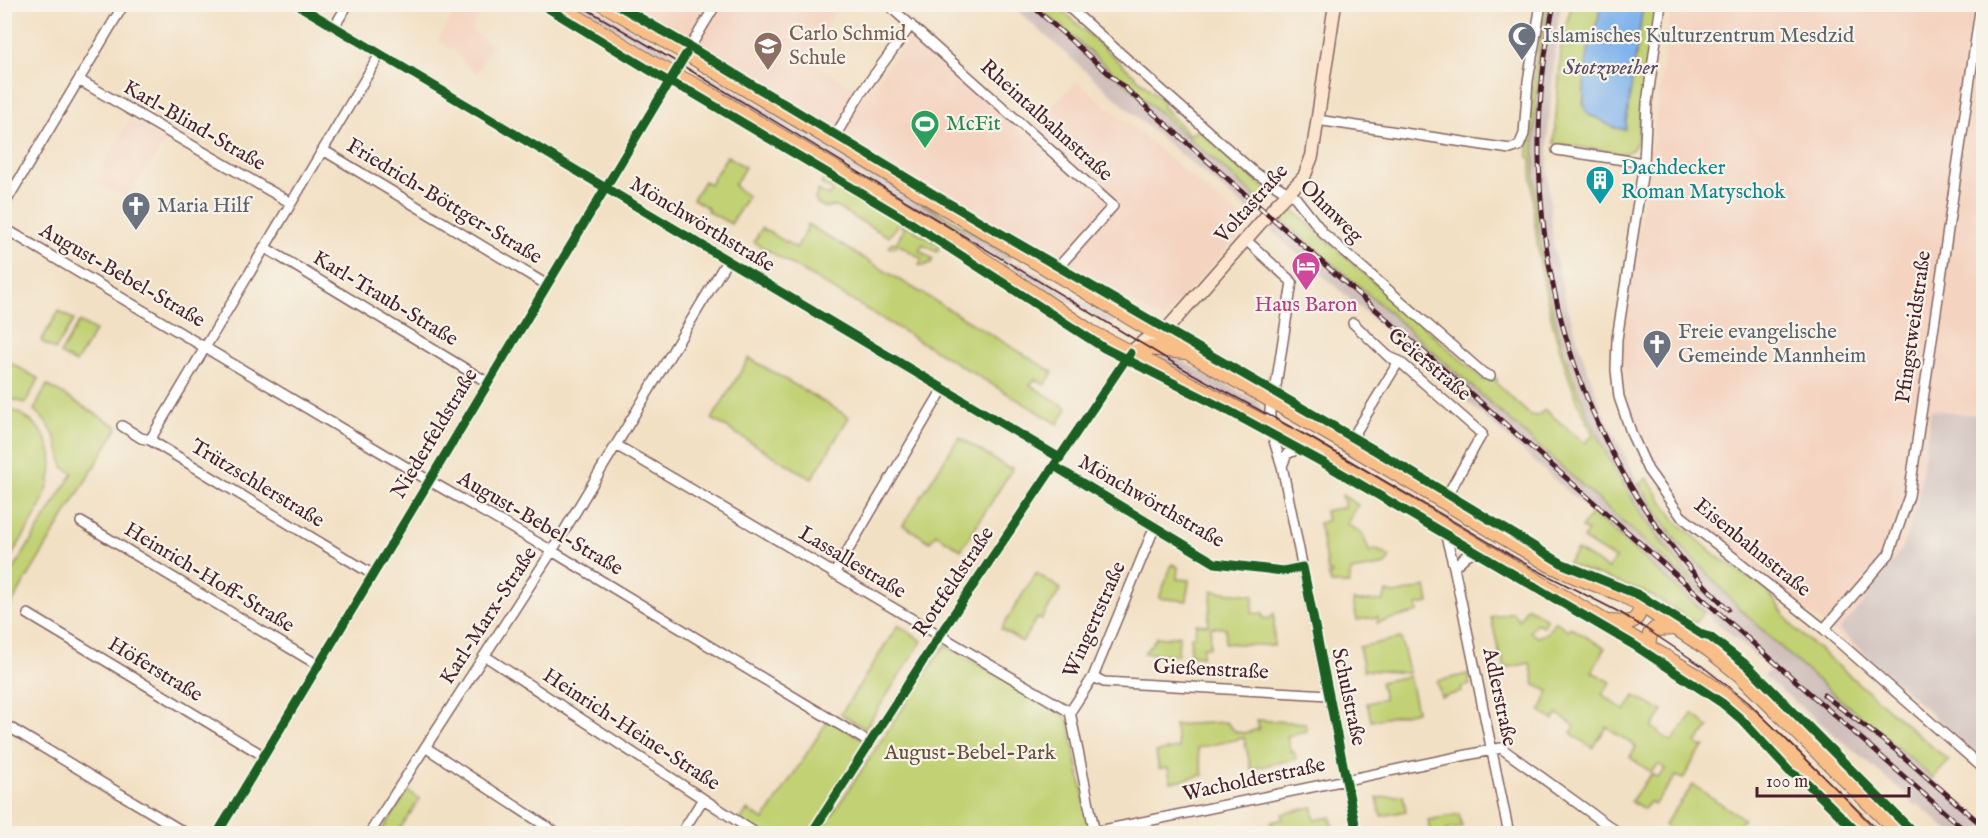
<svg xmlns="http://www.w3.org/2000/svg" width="1988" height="838" font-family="'IM FELL English',serif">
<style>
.built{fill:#f4d3c0}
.industrial{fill:#d0c0bc}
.green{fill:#c1d173;stroke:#86784f;stroke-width:1.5}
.water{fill:#7fb3ec;stroke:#64698c;stroke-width:1.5}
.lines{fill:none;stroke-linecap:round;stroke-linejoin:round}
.street-casing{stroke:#856361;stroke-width:12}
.secondary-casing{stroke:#856361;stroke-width:15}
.primary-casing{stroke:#856361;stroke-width:16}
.street{stroke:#fff;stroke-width:9}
.secondary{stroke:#fce5cf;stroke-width:12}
.primary{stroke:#f7be87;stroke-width:14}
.tram{stroke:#4a1f2b;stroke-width:1.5}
.rail-casing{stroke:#4a1f2b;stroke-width:5}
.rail{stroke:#f7f3e8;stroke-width:3;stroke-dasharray:9;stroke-linecap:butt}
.cycleway-casing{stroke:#f7f3e8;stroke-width:13}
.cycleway{stroke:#1b5e20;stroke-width:9}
.labels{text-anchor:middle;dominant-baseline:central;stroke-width:4.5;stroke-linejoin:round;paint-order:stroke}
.education-label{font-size:21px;fill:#785e54;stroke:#f7f3e8;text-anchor:start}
.worship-label{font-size:21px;fill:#5b616d;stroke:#f7f3e8;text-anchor:start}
.street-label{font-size:21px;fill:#4a1f2b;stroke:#f7f3e8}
.leisure-label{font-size:21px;fill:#27864d;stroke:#f7f3e8;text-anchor:start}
.culture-label{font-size:21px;fill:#0d838f;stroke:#f7f3e8;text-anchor:start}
.hotel-label{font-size:21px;fill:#b23c85;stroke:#f7f3e8}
.park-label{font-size:21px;fill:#684c3d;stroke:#f7f3e8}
.water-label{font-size:22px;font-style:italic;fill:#5a4b65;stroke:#f7f3e8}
</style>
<rect width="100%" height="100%" fill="#f7f3e8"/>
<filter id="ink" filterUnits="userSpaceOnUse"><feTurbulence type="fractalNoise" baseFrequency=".0167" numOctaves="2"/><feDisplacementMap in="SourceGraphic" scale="12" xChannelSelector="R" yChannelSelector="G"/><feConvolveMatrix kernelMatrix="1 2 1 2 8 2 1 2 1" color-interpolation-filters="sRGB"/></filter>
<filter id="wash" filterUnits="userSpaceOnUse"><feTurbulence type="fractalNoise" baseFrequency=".008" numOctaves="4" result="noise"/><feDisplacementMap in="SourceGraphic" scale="24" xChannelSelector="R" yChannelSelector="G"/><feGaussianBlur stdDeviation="1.35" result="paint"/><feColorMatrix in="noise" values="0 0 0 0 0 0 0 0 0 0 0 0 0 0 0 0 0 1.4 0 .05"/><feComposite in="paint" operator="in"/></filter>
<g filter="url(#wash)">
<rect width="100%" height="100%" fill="#f2e0c4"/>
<!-- built -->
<path class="built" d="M459,5h27l-15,25 22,16 -16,27 -9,-6 -13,-16 -18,-10z
M623,5h207l4,2 -1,9 -25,43 59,37 27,-40 17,-20 113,99 53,-54 171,143 -85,96 -241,-138z
M1672,5h311v756l-103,-92 -186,-148 -25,-27 -26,-47 -9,-22 -8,-25 -4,-58z
M130,119l36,23 -40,55 -34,-14z"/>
<!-- industrial -->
<path class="industrial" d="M573,5h16l85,48v6l-6,2z
M1011,5h25l227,198 -10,11 -99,-82z
M1549,5h13l-4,14 -10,115v40l5,69 13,59 18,58 18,49 37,75 35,54 65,70 62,58 182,155v12h-32l-33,-29 -3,2 -8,-8 1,-2 -144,-120 7,-7 -105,-90 -229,-204h-5l-6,-10 -68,-59 -7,-3 -1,-4 -81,-70 10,-11 93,79 334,298 -57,-69 -33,-55 -30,-61 -32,-97 -13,-66 -7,-69v-70l3,-33z
M705,73l74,43 235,143 -11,3 -176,-106 -126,-76z
M1019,263l90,54 7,4 -10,3 -97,-58z
M1160,352l7,1 90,48 7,14 -72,-37v-1l-31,-17z
M1931,410l52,6v345l-144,-131 23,-25 41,-58 14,-42z"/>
<!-- green -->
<path class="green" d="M1036,5h20l108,97 -2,4 28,29 6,-4 4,1 66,58 1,8 -4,5z
M1544,5h5c-34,172 -10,345 84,495 22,37 50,69 78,101l-339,-304 -93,-79 9,-8 6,1 191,170 12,-2v5l33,31 7,1 8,-6 40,33 8,-8c-5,-13 -12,-25 -17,-38 -29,-77 -44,-157 -45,-239l-3,-1 2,-53z
M1572,5h28l-2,19 -7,16 -8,63 7,13c17,3 14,13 35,13l18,-124h14l-20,137 -5,8 -8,4 -70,-11 8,-105z
M727,156l18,11 -11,19 14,10 -17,28 -24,-13 1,-3 -15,-9 11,-18 6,3z
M856,163l153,89 -2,3 -151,-91z
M826,176l74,45 -11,16 -55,-31 -9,2 -7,-4 -3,-5 3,-9 11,6 4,-5 -12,-7z
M903,223l37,23 -3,6 -14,-8 -4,6 14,9 -2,4 -8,3 -4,-1 3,-6 -22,-14 -9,3 -2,-1 3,-5 4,1 8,-14 -3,-3z
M807,224l246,148 -8,13 -10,-6 -5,6 37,23 -9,16 -304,-182 8,-14 34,20 10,-17z
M59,311l15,9 -19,30 -14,-9z
M79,322l16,9 -19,32 -16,-9z
M749,358l100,59 -37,62 -100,-60z
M4,359l35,20 -14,24 -20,-6z
M47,385l71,42 -113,188 -1,-30 69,-112 -10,-6c-4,-24 -10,-41 -29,-57z
M5,408c14,3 24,10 34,21 36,41 -13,101 -34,137z
M959,437l50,32 1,-2 3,1 -52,82 -25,-16 -6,8 -27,-17z
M1647,478l28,42 44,38 48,32 27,38 155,133 -16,17 -132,-112 -62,-58 -65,-70 -35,-54z
M1342,495l16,10 -11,19 15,9 8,20 5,-4 15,8 -4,8 -35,6 -2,13h-18l-3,-9 4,-1 -1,-2h-3l-9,-49 8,-2 -2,-10 20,-4z
M1592,513l112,99 -9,11 -35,-23 -18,-9 -75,-27 10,-14 31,19 7,-10 -32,-20 5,-8 -7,-3z
M1172,564l6,3 -1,12 12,1 -2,21 -28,-3z
M1036,573l25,16 -20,31 -4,-2 -15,24 -21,-13z
M1426,587l3,16 -12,2 1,7 -41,11 1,-6 -21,3 -4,-19h30l3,-9 9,2z
M1212,591l42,4 -2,18 11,1v4l6,1 5,-6v33l-49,-3 1,-15 -15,-1 -1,20h-7l-1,9 -12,-1 1,-19h4l1,-12 12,1z
M1527,607l20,12 -4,7 -7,-3 -6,9 7,5 10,-4 8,-12 13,9 2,-3 35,21 -13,24 19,10 -9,12 23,17 9,-15 29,15 -11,16 19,15 22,-29 16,15 -13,14 4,4h5l-9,10 -13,23 -7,-3 -22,29 -4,-3 -6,7 -13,-8 20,-27 7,4 7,-9 -6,-5 -8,8 -19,-13 -2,-2 6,-10 -29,-20 -15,21 -21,-15 4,-7 -17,-12 -5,6 -13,-9 9,-20 -14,-6 -5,-22 -25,5 -3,-12h-2l-9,-39 21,-5 7,8z
M898,625l24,16 -57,88 -24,-15z
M1179,635l-1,20 -34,-2 13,-16 10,1z
M1401,638l8,35 -45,-3 -5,-23z
M945,645l116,67 7,7 23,114 -272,1z
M1468,674l2,11 -9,2 1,5 -21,5 -4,-16z
M1409,676l8,35 -46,10 -4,-18 17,-4 -4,-17z
M829,719l41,24 -59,90h-54l-18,-11 8,-12 17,10z
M1257,720l48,3 2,8 -20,5 4,16h3l2,7 -45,10 -7,-31 -47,10 6,27 -32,7 -3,-14 -9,1 -3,-17 23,-4 -5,-23 52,-3 10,10 9,1 14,-4z
M1693,785l51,34 -15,14h-55l-10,-8z
M408,791l12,8 -23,34h-17z
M1403,795l3,16 -25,5 -4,-18z
M1313,807l1,13 17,-3 2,10 -26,6h-33l-3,-11 12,-3 -1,-5z
M1459,814l3,13 -16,3v3h-16l-2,-13z"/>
<!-- water -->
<path class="water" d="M1600,5h43l-18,124c-12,0 -15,-3 -25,-10 -3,-3 -9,-2 -12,-5 -9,-8 -1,-61 3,-74 3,-12 10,-22 9,-35z"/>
</g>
<g filter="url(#ink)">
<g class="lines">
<!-- street casing -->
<g class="street-casing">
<path id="street" d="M296,4l764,454
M887,4l226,202 -60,67
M1065,4l190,169 40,24 29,37 159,139 7,3
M1661,4l-14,99 -3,60 -27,176 -1,31 3,27 13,38 16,35 33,46 143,113 160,140
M334,27l14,-23
M79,80l212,123
M1317,120l193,29 9,-3 5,-12 4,-53 13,-77
M832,141l29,-48 50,-68
M323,150l224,135
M1557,150l87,13
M4,205l120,-201
M4,228l424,252 124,71 318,192
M1246,240l46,42 -17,110c-12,21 0,53 7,74l75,368
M264,247l223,135
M1353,323l36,34 10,4 83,73 -38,67
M122,426l19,12 9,2 222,134
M150,440l230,-386
M616,445l454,267
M1348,445l51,-84
M1054,466l161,97 68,8 20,-4
M1282,466l5,-12 20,-9
M81,522l237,143
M1443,525l11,42 55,267
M1454,567l13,-12 15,-7
M834,574l109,-185
M28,614l236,142
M1824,629l65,-75 20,-58 72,-492
M485,656l272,178
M1093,677l11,5 225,13
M4,724l183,110
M425,747l133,87
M1094,832l407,-84 119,86
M217,834l499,-830
M369,834l183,-283 175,-290
M681,834l22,-35
M811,834l128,-198 191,-283
M1095,834l-25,-122 23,-35 62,-151"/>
</g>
<!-- secondary casing -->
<g class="secondary-casing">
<path id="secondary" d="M1130,353l14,-12 16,-5 6,-6 111,-126 27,-27 8,-21 23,-152"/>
</g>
<!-- primary casing -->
<g class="primary-casing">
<path id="primary" d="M556,4l98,60 41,21 255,152 141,95 216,113 394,233c63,43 115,101 168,156
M603,4l584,348 161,93 202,120 26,12 45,17 20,11 68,45 31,25 160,159
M1130,353l19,-5 35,4
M1611,622c18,1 27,3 30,-17
M1648,647l2,-13 5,-5 23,-1"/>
</g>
<!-- street -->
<use href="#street" class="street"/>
<!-- secondary -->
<use href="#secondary" class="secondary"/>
<!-- primary -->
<use href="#primary" class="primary"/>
<!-- tram -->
<path class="tram" d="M578,4l102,60 502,304 131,71 220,129 88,45 30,19 51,34 46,36 134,132"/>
<!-- rail casing -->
<g class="rail-casing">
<path id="rail" d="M1030,4l939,830
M1554,4c-46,215 14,451 174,605
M1824,695l73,56 87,76"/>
</g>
<!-- rail -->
<use href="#rail" class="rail"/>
<!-- cycleway casing -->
<g class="cycleway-casing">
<path id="cycleway" d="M296,4l764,454
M541,4l128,78 22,10 212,126 201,130 123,62 95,52 312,183 88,58 19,16 49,53 15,9 54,53
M616,4l74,43 255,154 438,254 180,109 76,31 64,40 7,2 38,29 167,168
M1054,466l161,97 68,8 20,-4 54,267
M217,834l469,-780
M811,834l128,-198 191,-283"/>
</g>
<!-- cycleway -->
<use href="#cycleway" class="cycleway"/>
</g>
</g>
<!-- icons -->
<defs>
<g id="mosque-pin" transform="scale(1.5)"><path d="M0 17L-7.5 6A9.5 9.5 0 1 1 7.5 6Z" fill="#6b7280" stroke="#f7f3e8"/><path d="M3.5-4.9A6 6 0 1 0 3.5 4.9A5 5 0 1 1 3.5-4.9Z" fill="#fff"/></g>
<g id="school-pin" transform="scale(1.5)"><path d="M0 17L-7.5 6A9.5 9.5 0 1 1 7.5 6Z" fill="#8d6e63" stroke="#f7f3e8"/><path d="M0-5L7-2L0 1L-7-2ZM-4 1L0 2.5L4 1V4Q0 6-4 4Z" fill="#fff"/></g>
<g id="stadium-pin" transform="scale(1.5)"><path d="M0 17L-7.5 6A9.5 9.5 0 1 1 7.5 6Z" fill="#2e9e5b" stroke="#f7f3e8"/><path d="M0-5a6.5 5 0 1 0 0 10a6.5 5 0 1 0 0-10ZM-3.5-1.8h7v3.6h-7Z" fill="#fff"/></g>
<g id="building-pin" transform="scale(1.5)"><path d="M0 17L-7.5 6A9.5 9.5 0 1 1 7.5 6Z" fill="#0f9aa8" stroke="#f7f3e8"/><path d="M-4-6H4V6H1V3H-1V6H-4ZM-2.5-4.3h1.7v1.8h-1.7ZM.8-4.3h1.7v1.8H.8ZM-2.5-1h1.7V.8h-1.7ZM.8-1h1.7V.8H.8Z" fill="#fff"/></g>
<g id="church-pin" transform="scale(1.5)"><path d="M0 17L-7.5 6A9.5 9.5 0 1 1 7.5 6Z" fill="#6b7280" stroke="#f7f3e8"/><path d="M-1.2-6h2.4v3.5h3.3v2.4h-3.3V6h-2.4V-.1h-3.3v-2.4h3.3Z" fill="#fff"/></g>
<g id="hotel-pin" transform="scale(1.5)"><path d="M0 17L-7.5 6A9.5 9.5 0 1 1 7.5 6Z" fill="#d1479c" stroke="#f7f3e8"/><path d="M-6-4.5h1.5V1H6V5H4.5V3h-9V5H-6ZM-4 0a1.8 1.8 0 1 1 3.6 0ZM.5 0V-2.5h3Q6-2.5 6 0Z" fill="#fff"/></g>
</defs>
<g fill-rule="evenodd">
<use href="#mosque-pin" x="1522" y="36"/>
<use href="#school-pin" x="768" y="46"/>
<use href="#stadium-pin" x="925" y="124"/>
<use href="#building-pin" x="1600" y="180"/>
<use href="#church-pin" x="136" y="206"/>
<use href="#hotel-pin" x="1306" y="266"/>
<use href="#church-pin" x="1657" y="344"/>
</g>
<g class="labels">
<!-- education labels -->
<g class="education-label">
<text x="789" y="34">Carlo Schmid<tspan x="789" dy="24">Schule</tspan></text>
</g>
<!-- worship labels -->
<g class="worship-label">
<text x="1543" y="36">Islamisches Kulturzentrum Mesdzid</text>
<text x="157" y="206">Maria Hilf</text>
<text x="1678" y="332">Freie evangelische<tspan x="1678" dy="24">Gemeinde Mannheim</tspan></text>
</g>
<!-- street labels -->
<g class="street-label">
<text transform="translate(1046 121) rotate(42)">Rheintalbahnstraße</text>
<text transform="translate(194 126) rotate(30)">Karl-Blind-Straße</text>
<text transform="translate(444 202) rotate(31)">Friedrich-Böttger-Straße</text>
<text transform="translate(1252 204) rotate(-48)">Voltastraße</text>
<text transform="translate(1331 212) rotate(45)">Ohmweg</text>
<text transform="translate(702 225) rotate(31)">Mönchwörthstraße</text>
<text transform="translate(122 276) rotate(30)">August-Bebel-Straße</text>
<text transform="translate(385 299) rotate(31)">Karl-Traub-Straße</text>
<text transform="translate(1914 327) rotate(-82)">Pfingstweidstraße</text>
<text transform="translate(1429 365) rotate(40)">Geierstraße</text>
<text transform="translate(435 434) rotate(-59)">Niederfeldstraße</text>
<text transform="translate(257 484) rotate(31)">Trützschlerstraße</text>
<text transform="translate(1151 502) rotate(30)">Mönchwörthstraße</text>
<text transform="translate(540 524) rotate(30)">August-Bebel-Straße</text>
<text transform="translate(1752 548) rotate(39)">Eisenbahnstraße</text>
<text transform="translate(852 563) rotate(31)">Lassallestraße</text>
<text transform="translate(209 578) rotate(31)">Heinrich-Hoff-Straße</text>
<text transform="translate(954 582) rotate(-56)">Rottfeldstraße</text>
<text transform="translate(489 616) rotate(-57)">Karl-Marx-Straße</text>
<text transform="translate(1095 620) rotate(-66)">Wingertstraße</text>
<text transform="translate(155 670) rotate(31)">Höferstraße</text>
<text transform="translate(1211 670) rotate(3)">Gießenstraße</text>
<text transform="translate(1348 697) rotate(78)">Schulstraße</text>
<text transform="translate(1499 697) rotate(78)">Adlerstraße</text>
<text transform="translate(631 730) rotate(33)">Heinrich-Heine-Straße</text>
<text transform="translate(1254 780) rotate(-12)">Wacholderstraße</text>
</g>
<!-- leisure labels -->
<g class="leisure-label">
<text x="946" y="124">McFit</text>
</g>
<!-- culture labels -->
<g class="culture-label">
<text x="1621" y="168">Dachdecker<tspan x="1621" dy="24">Roman Matyschok</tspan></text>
</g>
<!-- hotel labels -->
<g class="hotel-label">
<text x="1306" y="305">Haus Baron</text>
</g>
<!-- park labels -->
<g class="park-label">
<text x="970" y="753">August-Bebel-Park</text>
</g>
<!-- water labels -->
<g class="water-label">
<text x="1610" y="68">Stotzweiher</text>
</g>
</g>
<!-- margin -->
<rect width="1988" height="838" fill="none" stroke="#f7f3e8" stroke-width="24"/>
<!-- scale -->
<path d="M1757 787v9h152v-9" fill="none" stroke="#4a1f2b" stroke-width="3"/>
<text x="1766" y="787" font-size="18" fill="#4a1f2b" stroke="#f7f3e8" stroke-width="4.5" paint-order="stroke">100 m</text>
</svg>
